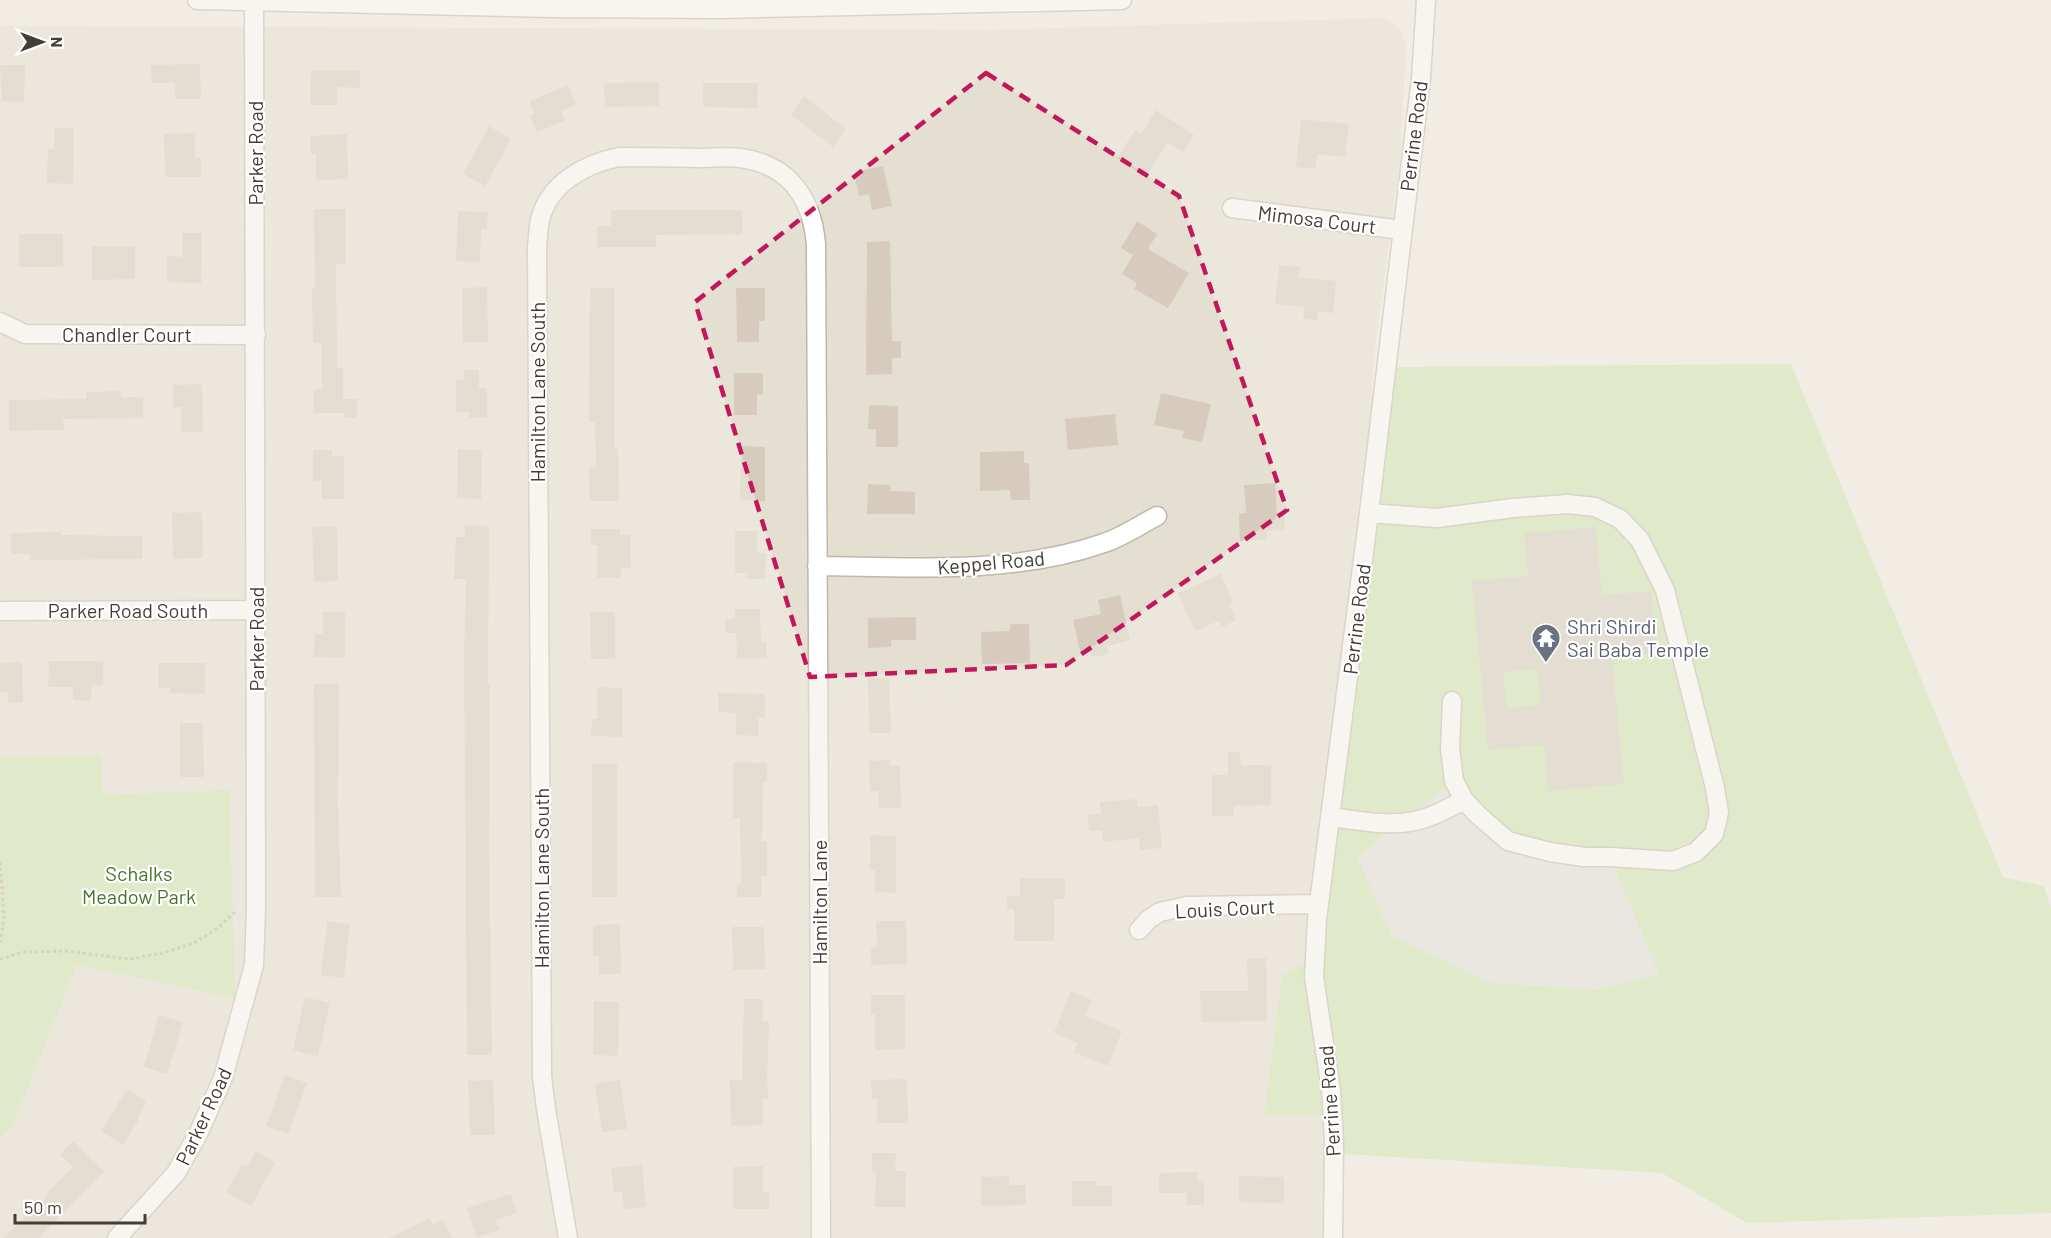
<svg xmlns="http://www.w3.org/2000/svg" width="2051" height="1238" font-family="Barlow,sans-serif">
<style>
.residential{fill:#e5dfd2}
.green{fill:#cde6ac}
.parking{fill:#e2dfdc}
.building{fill:#d6cbbc;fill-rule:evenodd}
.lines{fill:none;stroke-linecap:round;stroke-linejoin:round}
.minor-casing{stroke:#c0b7a9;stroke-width:21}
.path{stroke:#beb098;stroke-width:3;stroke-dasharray:3 3;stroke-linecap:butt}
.minor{stroke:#fff;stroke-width:18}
.marked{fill:none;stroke:#c2185b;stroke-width:4.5;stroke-dasharray:12 8;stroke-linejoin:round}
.labels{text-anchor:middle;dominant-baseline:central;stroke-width:4.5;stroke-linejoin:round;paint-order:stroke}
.street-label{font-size:20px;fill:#433d34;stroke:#fff}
.worship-label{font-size:20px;fill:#5b616d;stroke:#fff;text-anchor:start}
.park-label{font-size:20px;fill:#477329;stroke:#fff}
</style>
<rect width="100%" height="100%" fill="#f1ede4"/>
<!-- residential -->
<path class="residential" d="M1381,18l14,6 7,10 4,12 -6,115 -27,203 -4,149 -55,447 -49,155 62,1 1,122h-1328v-1212l990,4z"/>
<!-- green -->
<path class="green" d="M1791,364l212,513 41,9 7,23v304l-304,10 -85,-50 -334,-20 -1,-36 -63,-2 18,-139 32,-17 79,-592z
M101,755l1,40 127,-5 6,208 -158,-33 -64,160 -13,14v-383z"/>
<!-- parking -->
<path class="parking" d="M1454,781l54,60 102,16 49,117 -61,16 -107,-7 -99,-47 -35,-79z"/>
<!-- building -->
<path class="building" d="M200,64l1,35h-26v-16h-23l-1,-18z
M0,65h25l-1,37 -22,-1z
M311,70h49v18l-23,-1v18h-27z
M659,82v24l-54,1 -1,-24z
M703,83h55l-1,25 -54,-1z
M568,85l8,20 -15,6 4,10 -28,11 -7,-16 4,-2 -5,-13z
M804,96l42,33 -13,18 -42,-32z
M1156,110l38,25 -11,17 -15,-10 -22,35 -29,-19 18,-28 6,4z
M1301,119l48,5 -4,33 -28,-3 -2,15 -19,-2z
M489,126l22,13 -26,47 -22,-12z
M54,128h20l-1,56 -26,-1 1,-34h6z
M195,133v25h6v19h-36l-1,-43z
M347,134l1,45 -32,1v-26h-5l-1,-18z
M883,166l9,40 -20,4 -3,-16 -10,2 -5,-24z
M314,209h32v55h-10l1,104h6v31h14v19h-13v-5h-31l1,-23h8v-47h-9l-1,-54 3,-1z
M611,210h131v24l-86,1v12h-59v-21h14z
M458,211l30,1 -1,17h-6l-1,33 -24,-1z
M1137,221l20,13 -9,15 41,24 -21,35 -34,-19 3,-6 -15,-9 11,-19 -12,-7z
M182,233h20l-1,50 -34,-1v-26l15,1z
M19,234h44v33h-44z
M890,241l2,100h9v17h-9v16l-26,1 1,-133z
M92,246h43v33l-43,1z
M1279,265l21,2 -1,10 37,4 -3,32 -15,-1 -1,8 -14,-1 2,-12 -30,-3z
M487,287l1,55h-25l-1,-54z
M590,288h24v159h4l1,54h-29l-1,-34h7l-1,-45h-6z
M736,288h29v33h-6v21h-22z
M464,370h15v18h8v30h-18v-6h-13v-32h8z
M734,373h29v21h-6v21h-23z
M202,384l1,48h-22v-25h-8v-22z
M121,391v6h22v21l-80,1 1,11 -55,1v-31l77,-1v-7z
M1161,393l50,11 -9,38 -20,-4 2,-7 -30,-6z
M869,405l29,1v41h-22v-18h-8z
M1115,414l3,31 -50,5 -3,-31z
M741,446l24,1v54l-25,-1z
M458,449l24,1 -1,49 -24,-1z
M313,450h19v6h12v43h-22v-18h-9z
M1024,451v12h5l1,37h-19l-1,-10 -30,1v-39z
M1275,483l2,33h7l1,13 -18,2v8l-27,2 -1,-27 7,-1 -2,-28z
M868,484l22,1v6l25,1v22h-48z
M202,512l1,46 -30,1 -1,-46z
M465,525l24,1 -1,157h2v56l-1,103 3,213h-25l-3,-397 2,-79h-12l2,-42h9z
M337,526l1,55 -24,1 -2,-55z
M1596,527l6,68 49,-4 5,63 -44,3 12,127 -76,7 -4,-46 -56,5 -16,-169 56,-5 -4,-43zM1537,669l4,36 -34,3 -4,-36z
M591,529h29v6h10l1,33h-10v10h-24v-33h-6z
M735,531h22v22h9l-1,26h-18v-6h-12z
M61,532v3l81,1v23l-112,1v-6h-19v-21z
M1221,574l12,28 -4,2 7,16 -14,7 -3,-6 -24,10 -17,-38z
M1120,595l10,45 -23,6 2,8 -17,3 -1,-5 -10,3 -8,-35 28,-6 -3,-14z
M735,609h25l1,33h5l1,16 -30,1 -1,-26h-10l-1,-13 10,-1z
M323,612h22v46l-31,-1 1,-23h8z
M590,612h25v47h-24z
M916,617v23h-25v7l-23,1v-30z
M1010,624h19l1,39 -48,1 -1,-32 29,-1z
M49,661h54v24h-11l-1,16 -18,-1v-13h-25z
M22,662l1,40 -15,1v-11l-8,1v-30z
M158,663h47v31l-35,-1v-5h-12z
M868,678h21l2,55h-22z
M314,684h25l-1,121 3,92h-26z
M597,687l25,1v49l-31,-1 1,-17h5z
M718,693l47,1v24h-7v18l-22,-1v-22l-18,-1z
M180,723h23l1,54h-24z
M1228,752h12l1,13h30v40l-37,1v10h-22v-41h16z
M890,760v6h10l1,42h-22l-1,-17h-8l-1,-30z
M733,762l34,1v19h-4l-1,59h5v35h-6l1,21h-25v-13h4l-1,-66h-7z
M592,764h25v133h-25z
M1137,799l1,8 20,-2 4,43 -22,2 -1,-12 -36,4 -1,-12 -13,1 -1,-16 13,-2 -1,-11z
M870,835l26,1v57l-21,-1v-22h-5z
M1020,878h45v21h-11v42h-40v-32h-7v-13h13z
M327,921l23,3 -6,54 -23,-3z
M876,921h30l1,43 -36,1v-17l6,-1z
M620,924l1,50h-22v-18h-6v-31z
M732,927h32l1,42 -32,1z
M1247,958h19l1,63 -66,1 -1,-31h48z
M1071,991l21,9 -7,16 37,15 -14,35 -34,-14 4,-9 -24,-10z
M871,995h34v54l-30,1v-36h-4z
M305,997l25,6 -12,53 -25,-6z
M744,999h19v22h6l-2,58 2,20h-6v26l-32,1 -1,-46h12z
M594,1001l25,1 -1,54 -25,-1z
M159,1015l24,7 -16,52 -23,-7z
M285,1075l22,8 -19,51 -22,-8z
M907,1079l1,44h-31v-24h-5l-1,-19z
M493,1080l2,55h-25l-2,-54z
M620,1080l7,49 -25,3 -7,-48z
M127,1089l18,11v6l-8,12 2,1 -16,26 -22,-14z
M73,1141l31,30 -65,67h-36l46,-44 -2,-1 26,-26 -13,-12z
M256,1151l19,11 -24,44 -25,-14 16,-28 5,3z
M872,1153h24l-1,18h11v36h-31l1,-35h-4z
M642,1165l4,42 -22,2 -2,-17h-8l-3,-24z
M763,1166v26h6v17h-36v-42z
M1197,1172v9h7v24h-17v-12h-28v-20z
M1009,1176v9h17v20l-45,1v-29z
M1239,1176l45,1v26l-45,-1z
M1072,1181h24v5h16v20h-40z
M511,1194l6,19 -21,7 4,10 -23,7 -10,-29z
M430,1218l3,7 10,-5 9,18h-62z"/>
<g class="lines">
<!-- minor casing -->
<g class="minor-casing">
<path id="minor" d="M197,0l352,8 173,1 400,-9
M1232,208l170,22
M0,322l25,12 231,1
M1369,513l68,5 76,-10 55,-4 27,3 25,12 20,21 25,50 50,198 4,25 -5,21 -18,18 -23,9 -63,-4h-26l-34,-5 -42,-11 -29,-25 -15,-16 -10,-19 -4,-32 2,-48
M817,566c95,1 196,9 287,-23 18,-6 36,-18 53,-27
M0,611l256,-1
M1330,817c26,3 53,9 79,5 20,-3 38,-13 55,-22
M1139,930l10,-11 11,-7 27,-6 132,-2
M117,1238l59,-65 22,-39 25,-56 31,-113 2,-56 -2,-907
M568,1238l-22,-129 -4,-33 -5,-828c1,-9 1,-19 3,-28 9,-37 45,-56 79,-63 27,0 53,0 80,1 13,0 28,-2 42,0 48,7 71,40 75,86l5,994
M1333,1238l1,-96 -3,-52 -17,-113 3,-58 52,-406 52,-435 5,-78"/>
</g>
<!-- path -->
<path class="path" d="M0,862l4,54 -4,29
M0,959l24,-7 42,-1 63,8 34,-6 31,-10 24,-15 17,-16"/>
<!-- minor -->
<use href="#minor" class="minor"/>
</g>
<!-- marked area -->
<path d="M0 0H2051V1238H0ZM986,73l193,123 108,314 -221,155 -256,12 -115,-375z" fill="#f1ede4" fill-opacity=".55" fill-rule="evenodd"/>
<path class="marked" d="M986,73l193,123 108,314 -221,155 -256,12 -115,-375z"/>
<!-- icons -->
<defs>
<g id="temple-pin" transform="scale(1.5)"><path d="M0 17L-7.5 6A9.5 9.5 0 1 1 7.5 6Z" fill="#6b7280" stroke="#fff"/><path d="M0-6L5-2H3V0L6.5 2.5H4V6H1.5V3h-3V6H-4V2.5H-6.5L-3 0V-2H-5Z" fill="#fff"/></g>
</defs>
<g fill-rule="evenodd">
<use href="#temple-pin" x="1546" y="638"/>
</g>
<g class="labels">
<!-- street labels -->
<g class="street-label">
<text transform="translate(1413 136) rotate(-83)">Perrine Road</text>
<text transform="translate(255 153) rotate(-90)">Parker Road</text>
<text transform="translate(1317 219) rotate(7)">Mimosa Court</text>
<text x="127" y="334">Chandler Court</text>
<text transform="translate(537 392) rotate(-90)">Hamilton Lane South</text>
<text transform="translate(991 562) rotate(-5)">Keppel Road</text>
<text x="128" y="610">Parker Road South</text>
<text transform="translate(1356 619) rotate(-83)">Perrine Road</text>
<text transform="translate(256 639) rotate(-90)">Parker Road</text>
<text transform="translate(541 878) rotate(-90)">Hamilton Lane South</text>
<text transform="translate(819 902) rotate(-90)">Hamilton Lane</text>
<text transform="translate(1225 908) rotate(-3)">Louis Court</text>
<text transform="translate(1329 1101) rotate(-94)">Perrine Road</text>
<text transform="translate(203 1116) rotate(-65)">Parker Road</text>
</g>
<!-- worship labels -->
<g class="worship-label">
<text x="1567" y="626">Shri Shirdi<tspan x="1567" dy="23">Sai Baba Temple</tspan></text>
</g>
<!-- park labels -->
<g class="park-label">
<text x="139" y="873">Schalks<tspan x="139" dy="23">Meadow Park</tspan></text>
</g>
</g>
<!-- north arrow -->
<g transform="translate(42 42) rotate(90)" stroke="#ffffff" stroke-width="4.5" paint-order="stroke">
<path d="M0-4.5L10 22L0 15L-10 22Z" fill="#433d34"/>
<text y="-9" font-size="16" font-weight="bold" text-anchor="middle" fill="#433d34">N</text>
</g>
<!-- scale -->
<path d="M15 1214v9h130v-9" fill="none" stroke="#433d34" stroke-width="3"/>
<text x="24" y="1214" font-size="18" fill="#433d34" stroke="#ffffff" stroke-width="4.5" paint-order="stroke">50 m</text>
</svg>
